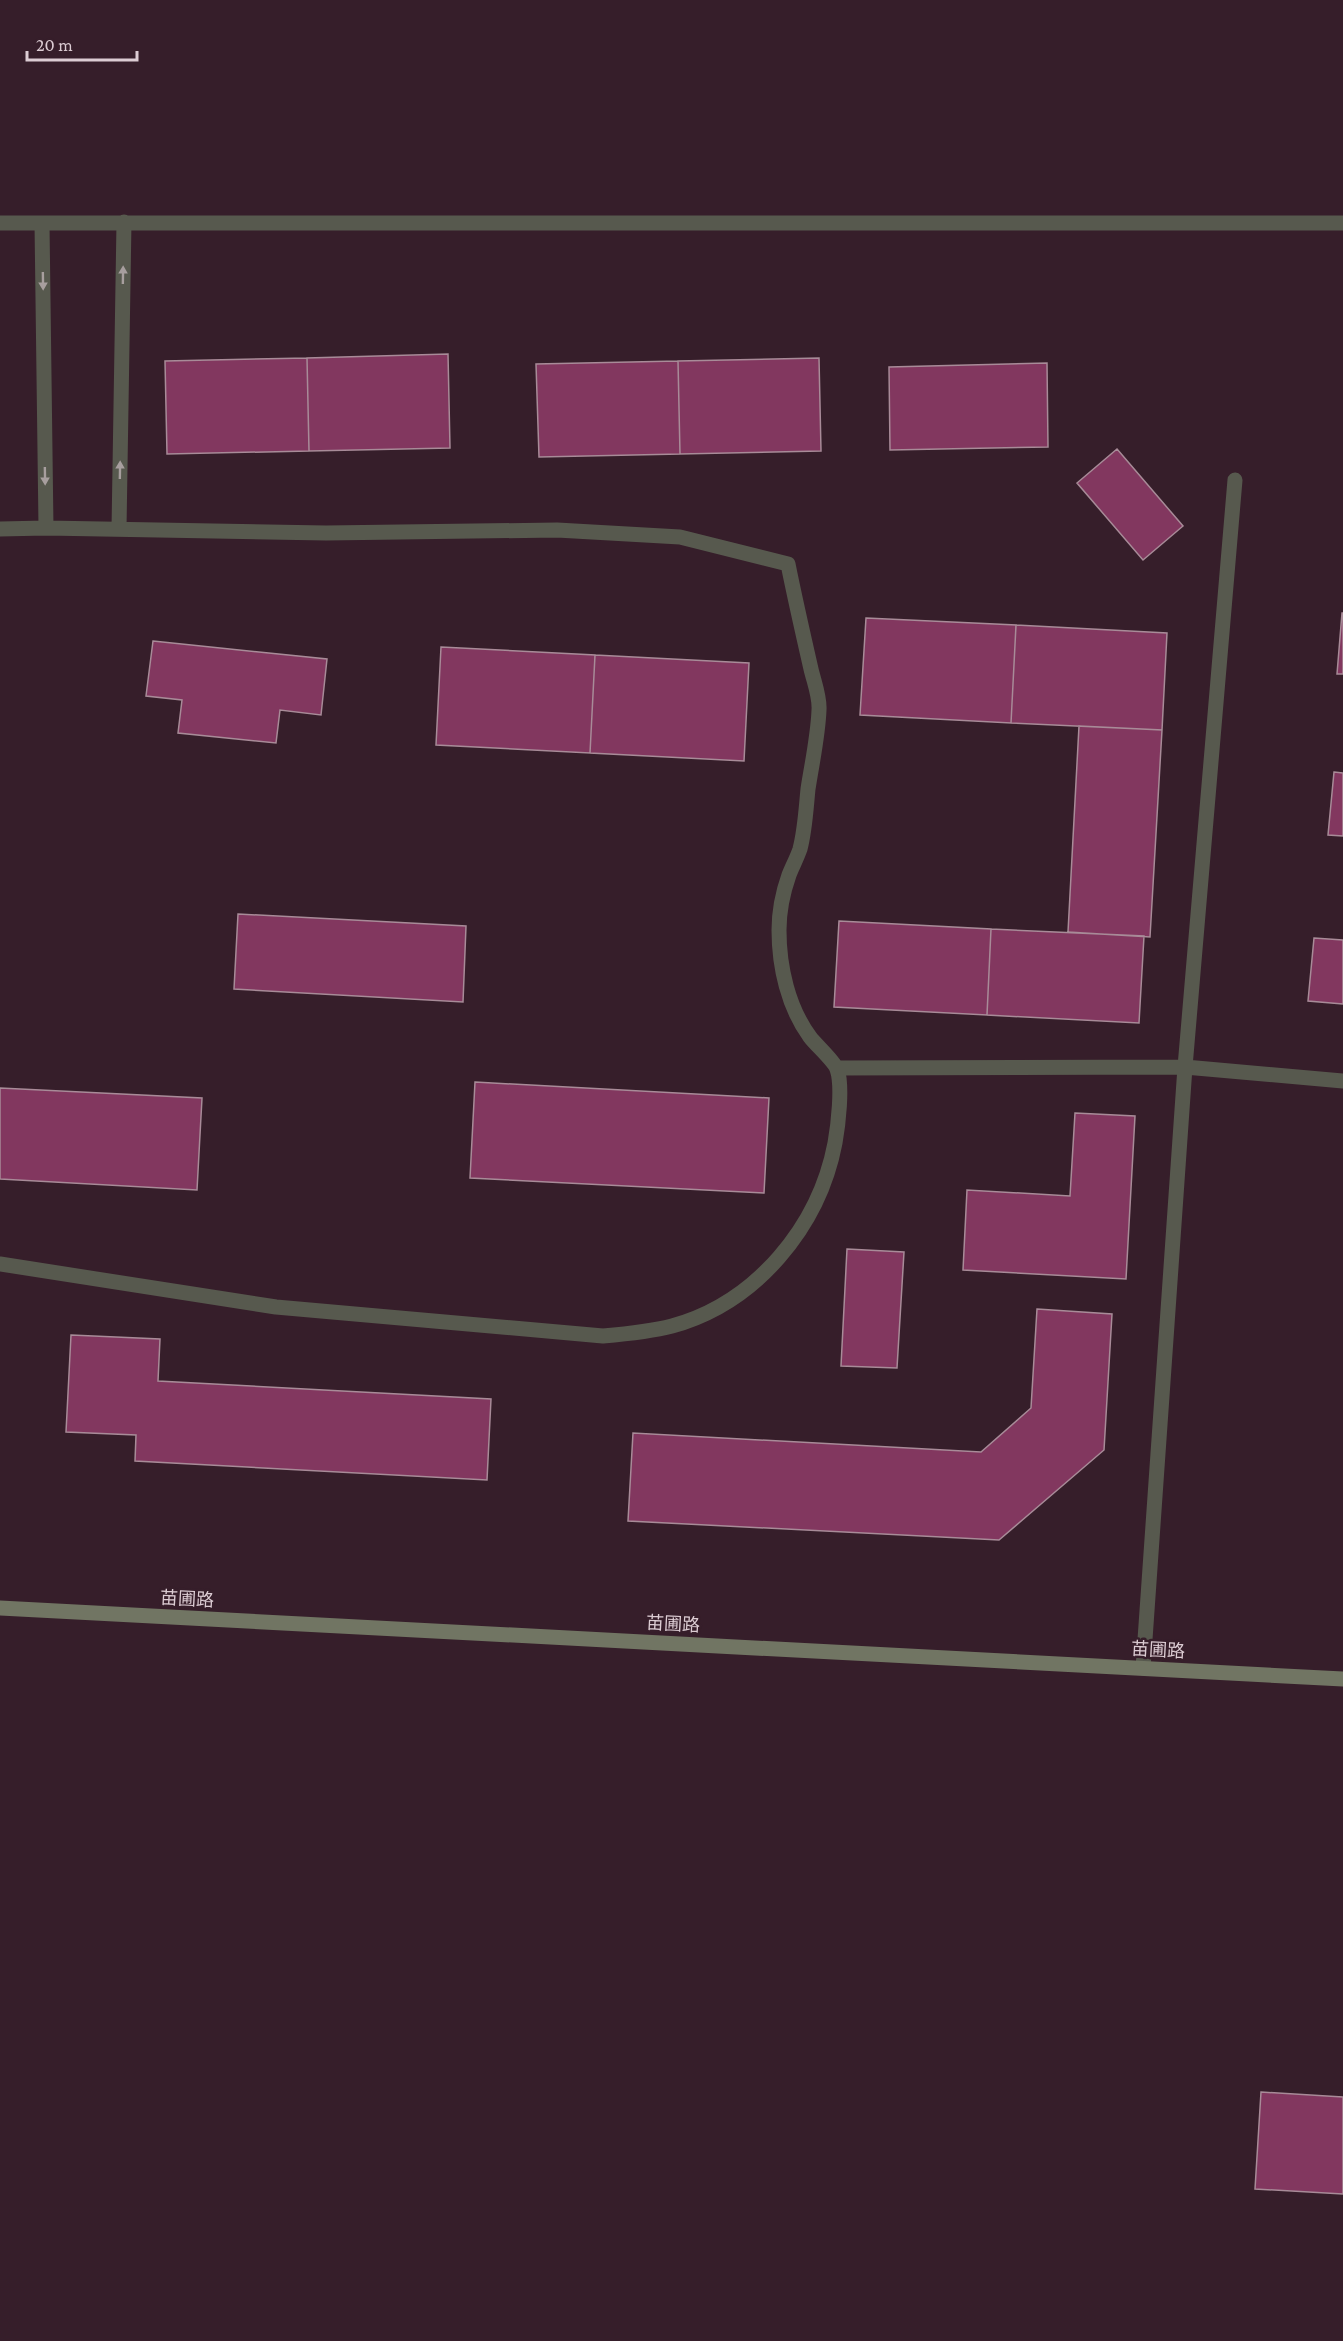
<svg xmlns="http://www.w3.org/2000/svg" width="1343" height="2341" font-family="'Crimson Pro','Noto Sans SC',serif">
<style>
.building{fill:#82375f;stroke:#a88b98;stroke-width:1.5}
.lines{fill:none;stroke-linecap:round;stroke-linejoin:round}
.street{stroke:#57594e;stroke-width:15}
.secondary{stroke:#717563;stroke-width:15}
.oneway{fill:#a79e9e}
.labels{text-anchor:middle;dominant-baseline:central;stroke-width:5;stroke-linejoin:round;paint-order:stroke}
.street-label{font-size:18px;fill:#dcccd3;stroke:#361e2a}
</style>
<rect width="100%" height="100%" fill="#361e2a"/>
<!-- building -->
<path class="building" d="M448,354l2,94 -141,3 -2,-93z
M307,358l2,93 -142,3 -2,-93z
M819,358l2,93 -141,3 -2,-93z
M678,361l2,93 -141,3 -3,-93z
M1047,363l1,84 -158,3 -1,-83z
M1117,449l66,77 -40,34 -66,-77z
M1342,613h1v61h-6z
M866,618l150,7 -5,98 -151,-8z
M1016,625l151,8 -5,97 -151,-7z
M153,641l174,18 -6,56 -41,-5 -4,33 -98,-10 4,-33 -36,-4z
M441,647l154,8 -5,98 -154,-8z
M595,655l154,8 -5,98 -154,-8z
M1079,726l83,4 -12,207 -82,-5z
M1334,772l9,1v63l-15,-1z
M238,914l228,12 -3,76 -229,-13z
M839,921l152,8 -4,86 -153,-8z
M991,929l153,7 -5,87 -152,-8z
M1314,938l29,2v64l-35,-3z
M475,1082l294,16 -5,95 -294,-15z
M0,1088l202,10 -5,92 -197,-11z
M1075,1113l60,3 -9,163 -163,-9 4,-80 103,6z
M847,1249l57,3 -7,116 -56,-2z
M1037,1309l75,5 -8,136 -105,90 -371,-19 5,-88 348,19 50,-44z
M71,1335l89,4 -2,42 333,18 -4,81 -352,-19 1,-26 -70,-3z
M1261,2092l82,5v97l-88,-5z"/>
<g class="lines">
<!-- street -->
<path class="street" d="M0,223h1343
M42,223l4,305
M0,529l46,-1 280,5 231,-3 123,7 108,27c7,35 15,70 23,105 3,13 9,28 8,41 -1,26 -7,53 -11,79 -2,20 -3,41 -8,60 -3,9 -8,18 -11,26 -6,17 -10,37 -10,55 0,37 9,77 31,107 6,8 24,24 27,32 6,17 1,57 -2,74 -16,84 -79,160 -163,183 -23,6 -46,8 -69,10l-327,-29 -276,-43
M119,529l5,-307
M837,1068l348,-1 158,14
M1143,1668l42,-601 50,-587"/>
<!-- secondary -->
<path class="secondary" d="M0,1608l1343,71"/>
</g>
<!-- one-way arrows -->
<defs><path id="oneway-solid" d="M-6-.8H1V-3.2L6.5 0L1 3.2V.8H-6Z" transform="scale(1.5)"/></defs>
<g class="oneway">
<use href="#oneway-solid" transform="translate(123 275) rotate(-89)"/>
<use href="#oneway-solid" transform="translate(43 281) rotate(89)"/>
<use href="#oneway-solid" transform="translate(120 470) rotate(-89)"/>
<use href="#oneway-solid" transform="translate(45 476) rotate(89)"/>
</g>
<g class="labels">
<!-- street labels -->
<g class="street-label">
<text transform="translate(187 1599) rotate(3)">苗圃路</text>
<text transform="translate(673 1624) rotate(3)">苗圃路</text>
<text transform="translate(1158 1650) rotate(3)">苗圃路</text>
</g>
</g>
<!-- scale -->
<path d="M27 51v9h110v-9" fill="none" stroke="#dcccd3" stroke-width="3"/>
<text x="36" y="51" font-size="18" fill="#dcccd3" stroke="#361e2a" stroke-width="4.5" paint-order="stroke">20 m</text>
</svg>
